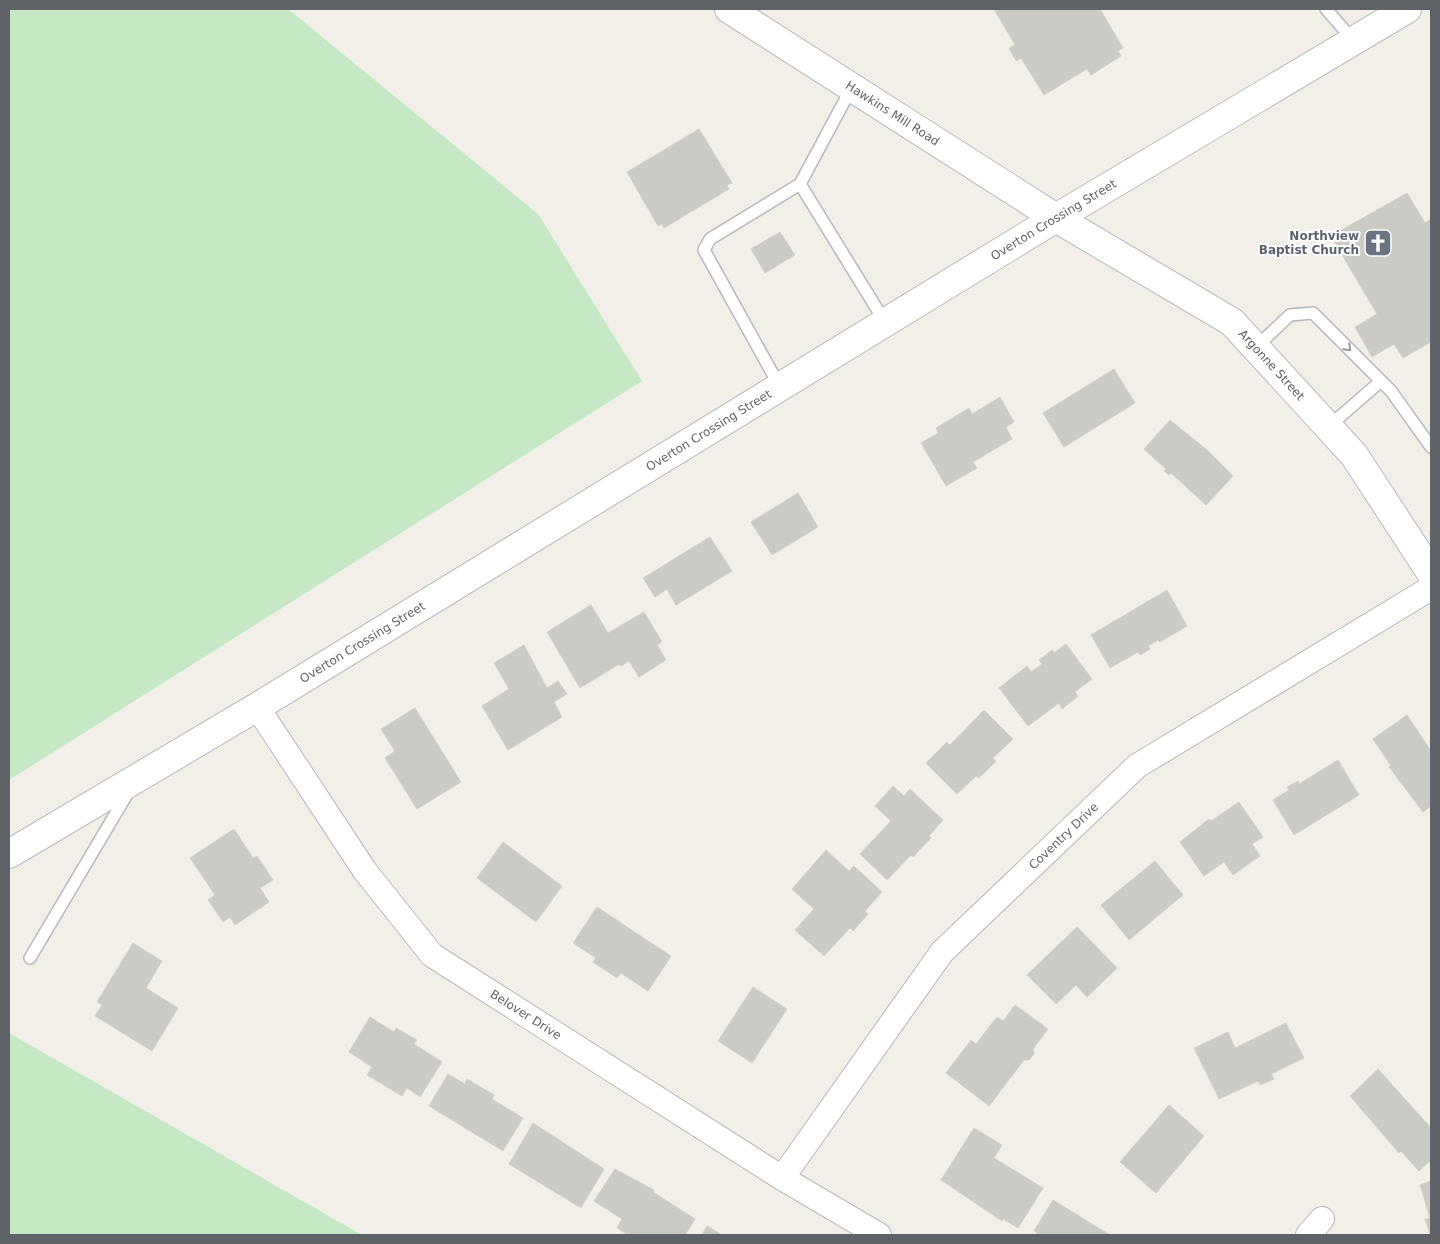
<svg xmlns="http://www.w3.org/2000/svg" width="1440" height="1244" font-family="'DejaVu Sans',sans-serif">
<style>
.green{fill:#c5e8c5}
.building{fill:#cccac5;stroke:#d6d1c6}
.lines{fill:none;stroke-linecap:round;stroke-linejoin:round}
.lane-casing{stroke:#b5b8bc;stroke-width:14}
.street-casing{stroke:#b5b8bc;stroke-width:26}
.secondary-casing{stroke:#b6babf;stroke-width:30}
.lane{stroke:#fff;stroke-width:11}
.street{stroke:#fff;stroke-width:24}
.secondary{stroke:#fff;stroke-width:28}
.oneway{stroke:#979a9d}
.labels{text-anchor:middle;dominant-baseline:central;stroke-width:4;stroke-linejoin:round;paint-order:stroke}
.street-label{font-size:12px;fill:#5f6368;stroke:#fff}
.worship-label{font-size:12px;font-weight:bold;fill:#5b616d;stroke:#fff;text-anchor:end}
</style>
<rect width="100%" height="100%" fill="#f1efe8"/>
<!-- green -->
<path class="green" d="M9,9h279l250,205 104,167 -633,399z
M9,1033l353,202h-353z"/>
<!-- building -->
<path class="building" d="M994,9h106l23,39 -5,3 3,5 -30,19 -4,-6 -43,26 -23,-37 -5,3 -7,-13 6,-3z
M699,129l33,54 -5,2 2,4 -65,39 -2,-4 -4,2 -31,-54z
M1407,193l18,30 6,-4v123l-28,16 -9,-14 -22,13 -17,-30 22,-13 -46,-78z
M780,232l15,23 -30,18 -14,-24z
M1114,369l21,34 -71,44 -21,-34z
M1000,397l14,25 -8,5 6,12 -39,23 4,6 -31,18 -25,-43 17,-10 -2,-5 33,-20 3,6z
M1170,420l37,30 26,26 -27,29 -35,-32 -2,2 -5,-4 2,-2 -22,-20z
M798,493l20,34 -46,28 -21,-33z
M710,537l22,34 -56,34 -9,-16 -12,8 -12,-19z
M1167,590l20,36 -27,16 -2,-2 -10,6 2,3 -10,6 -2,-3 -28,16 -19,-33z
M591,605l17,28 36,-21 18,30 -5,3 9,15 -27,17 -10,-16 -8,5 -2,-2 -39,24 -33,-56z
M1066,644l26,35 -17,13 3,4 -16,13 -3,-6 -31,23 -29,-38 28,-22 4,6 11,-8 -3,-4 13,-10 2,3z
M524,645l23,43 11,-7 9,13 -13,8 8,15 -54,33 -26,-44 27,-17 -15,-26z
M415,708l46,74 -44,27 -32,-51 10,-7 -14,-22z
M984,710l29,29 -20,19 3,3 -17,17 -3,-2 -19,18 -31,-31 21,-21 3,3z
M1407,715l24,36v55l-8,6 -34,-45 2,-1 -18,-27z
M1338,760l21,35 -65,40 -21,-35 16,-10 -2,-3 11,-6 1,3z
M893,786l11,10 6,-7 33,31 -14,16 2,2 -18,19 -2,-2 -24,25 -27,-26 31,-33 -16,-15z
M1239,802l24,35 -11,7 8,12 -27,19 -9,-13 -20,14 -24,-34 29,-23 2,2z
M234,829l19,29 4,-2 16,24 -13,8 9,14 -34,23 -5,-8 -7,5 -15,-22 7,-5 -25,-37z
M503,842l59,44 -26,36 -59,-44z
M826,850l23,21 5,-5 28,26 -17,19 3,3 -15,17 -3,-3 -26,28 -29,-26 19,-21 -22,-20z
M1155,861l28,34 -54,45 -28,-35z
M597,907l74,49 -23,35 -27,-18 -4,5 -24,-16 3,-4 -23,-15z
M1077,927l40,41 -30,29 -11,-12 -20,19 -29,-29z
M133,943l29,18 -16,27 32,20 -26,43 -57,-35 7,-11 -5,-3z
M753,987l34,22 -35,54 -34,-22z
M1015,1005l33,24 -15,20 1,5 -5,6h-5l-35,46 -43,-33 25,-33 5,4 21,-27 6,4z
M370,1017l24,15 2,-4 21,12 -3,4 28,18 -22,35 -13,-9 -5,8 -35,-21 5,-8 -23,-15z
M1286,1023l18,35 -33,16 3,5 -14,6 -2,-4 -39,18 -25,-51 34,-16 7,16z
M1378,1069l53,59v32l-12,11 -18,-20 -2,2 -49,-57z
M448,1074l17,10 2,-5 27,16 -2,4 31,19 -20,33 -74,-45z
M1169,1105l35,31 -48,57 -36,-31z
M533,1123l71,46 -23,39 -72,-44z
M974,1128l28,17 -8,13 49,30 -25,40 -15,-9 -1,2 -61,-41z
M615,1169l39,21 -1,2 42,27 -10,16h-57l-11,-7 5,-9 -28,-18z
M1431,1181v53h-1l-5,-15 5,-1 -10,-33z
M1053,1200l57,35h-70l-6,-4z
M707,1226l15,9h-20z"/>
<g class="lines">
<!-- lane casing -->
<g class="lane-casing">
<path id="lane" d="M1326,9l28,32
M800,184l85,138
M1255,348l35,-33 23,-2 78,78 40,56
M780,387l-76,-137 6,-11 90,-55 52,-97
M1328,427l53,-46
M30,958l99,-167"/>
</g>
<!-- street casing -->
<g class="street-casing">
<g id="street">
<path id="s1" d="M257,707l108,164 67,84 350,223 97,57"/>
<path id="s2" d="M782,1178l160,-226 195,-186 294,-178"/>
<path d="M1308,1235l14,-16"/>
</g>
</g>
<!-- secondary casing -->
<g class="secondary-casing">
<g id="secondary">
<path id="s3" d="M729,9l327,209 176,104 122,133 77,118"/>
<path id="s4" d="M9,854l248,-147 799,-489 351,-209"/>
</g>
</g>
<!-- lane -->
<use href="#lane" class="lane"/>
<!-- street -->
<use href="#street" class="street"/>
<!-- secondary -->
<use href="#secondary" class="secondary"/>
</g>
<!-- one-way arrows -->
<defs><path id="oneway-chevron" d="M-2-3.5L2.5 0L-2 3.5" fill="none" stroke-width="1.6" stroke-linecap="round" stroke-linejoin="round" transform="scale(1.25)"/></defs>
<use class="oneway" href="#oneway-chevron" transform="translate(1348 348) rotate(45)"/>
<!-- icons -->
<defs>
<g id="church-square" transform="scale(1.4375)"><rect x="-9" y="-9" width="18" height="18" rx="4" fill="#6b7280" stroke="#fff"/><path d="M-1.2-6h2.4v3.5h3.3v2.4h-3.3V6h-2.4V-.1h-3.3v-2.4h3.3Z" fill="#fff"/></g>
</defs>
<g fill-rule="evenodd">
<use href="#church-square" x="1378" y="243"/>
</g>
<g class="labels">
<!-- street labels -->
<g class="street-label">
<text stroke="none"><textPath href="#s3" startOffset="194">Hawkins Mill Road</textPath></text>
<text stroke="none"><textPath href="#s4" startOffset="1222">Overton Crossing Street</textPath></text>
<text stroke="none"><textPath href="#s3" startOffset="651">Argonne Street</textPath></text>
<text stroke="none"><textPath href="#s4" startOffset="818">Overton Crossing Street</textPath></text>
<text stroke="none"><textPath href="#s4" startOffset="412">Overton Crossing Street</textPath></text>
<text stroke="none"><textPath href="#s2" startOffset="445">Coventry Drive</textPath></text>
<text stroke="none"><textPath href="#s1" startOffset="415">Belover Drive</textPath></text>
</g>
<!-- worship labels -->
<g class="worship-label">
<text x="1359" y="236">Northview<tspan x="1359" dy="14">Baptist Church</tspan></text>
</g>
</g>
<!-- border -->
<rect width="1440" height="1244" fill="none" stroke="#5f6368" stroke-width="20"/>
</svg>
